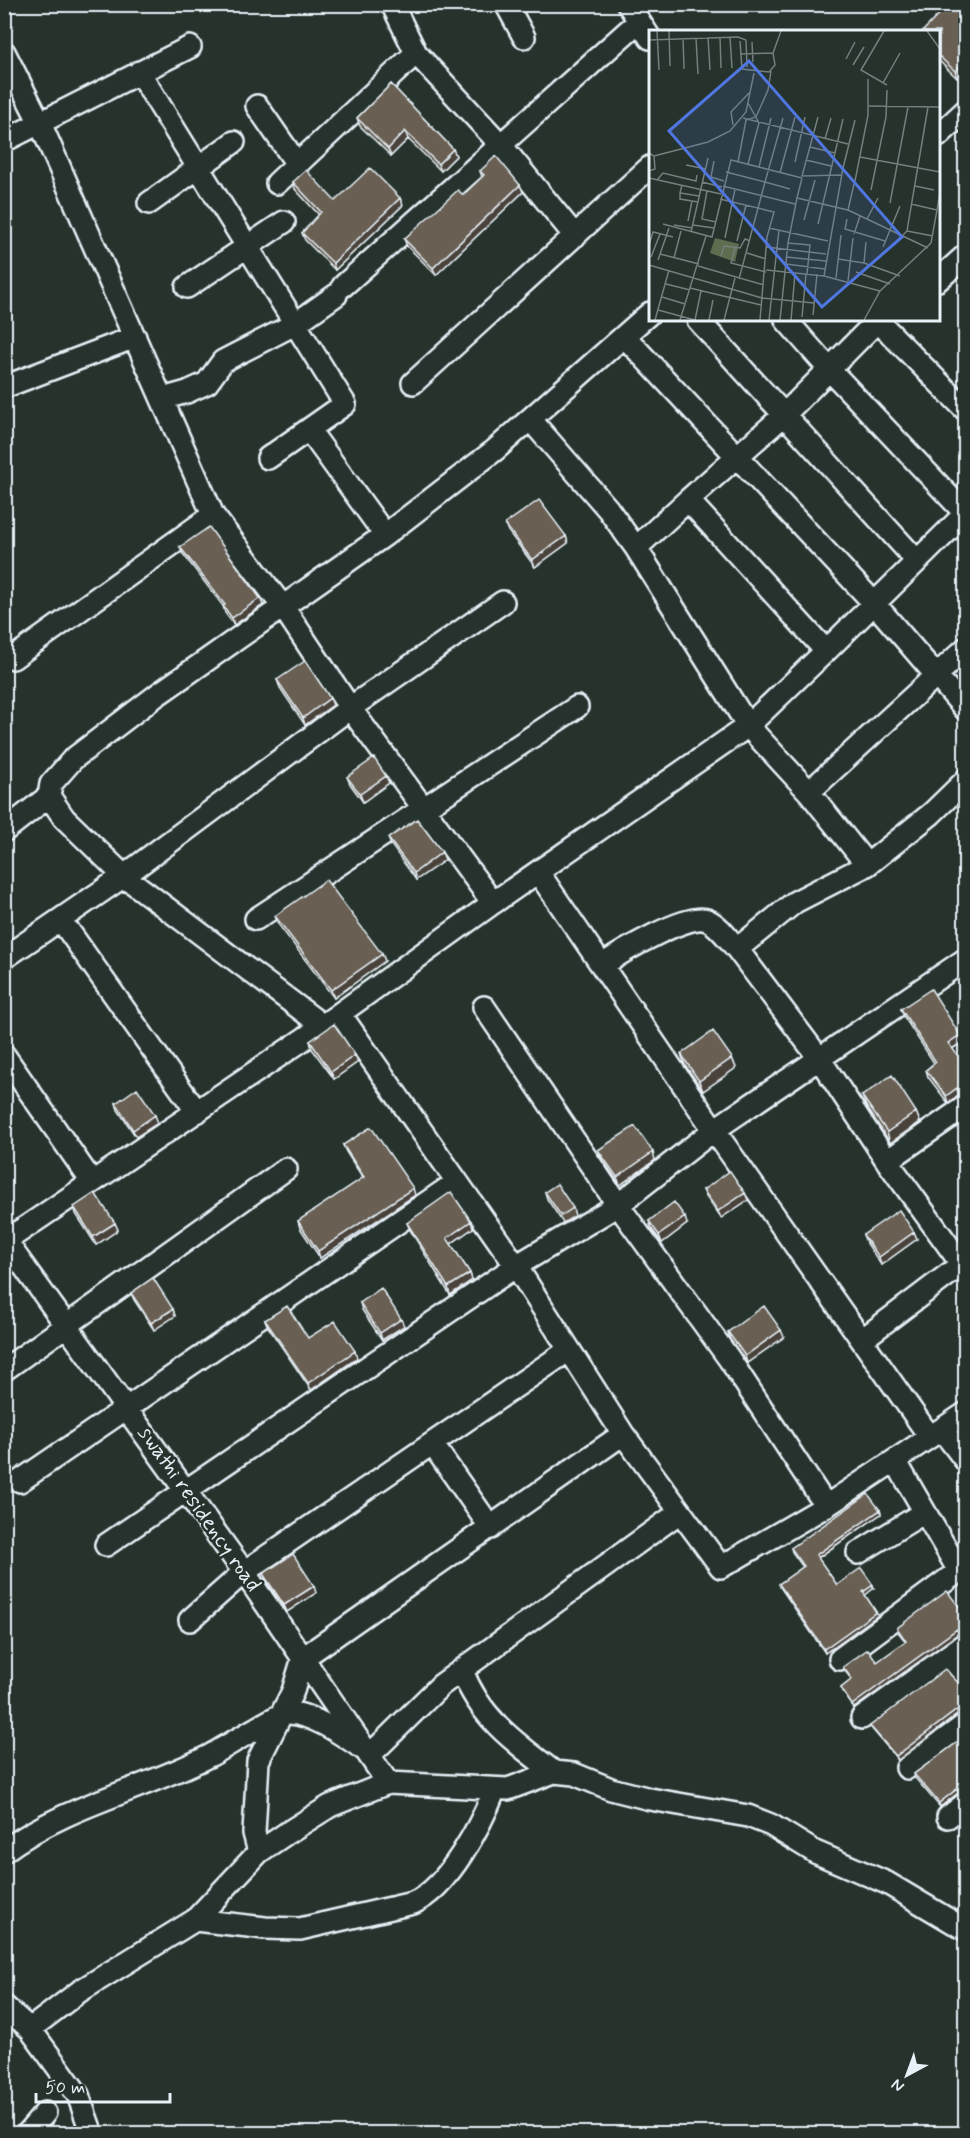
<svg xmlns="http://www.w3.org/2000/svg" width="970" height="2138" font-family="Mynerve,sans-serif">
<style>
.lines{fill:none;stroke-linecap:round;stroke-linejoin:round}
.street-casing{stroke:#e8f1f8;stroke-width:26}
.street{stroke:#26332d;stroke-width:21}
.wall{fill:#5a5247;stroke:#e8f1f8;stroke-width:1.5}
.shaded-wall{fill:#4a423a;stroke:#e8f1f8;stroke-width:1.5}
.building{fill:#695f53;stroke:#e8f1f8;stroke-width:1.5}
.labels{text-anchor:middle;dominant-baseline:central;stroke-width:5;stroke-linejoin:round;paint-order:stroke}
.street-label{font-size:22px;fill:#e8f1f8;stroke:#26332d}
.inset-road{fill:none;stroke:#747f7e;stroke-width:1.5}
.view{fill:#5077e0;fill-opacity:0.15;stroke:#5077e0;stroke-width:3}
.inset-edge{fill:none;stroke:#e8f1f8;stroke-width:3}
</style>
<rect width="100%" height="100%" fill="#26332d"/>
<filter id="ink" filterUnits="userSpaceOnUse"><feTurbulence type="fractalNoise" baseFrequency=".0167" numOctaves="2"/><feDisplacementMap in="SourceGraphic" scale="12" xChannelSelector="R" yChannelSelector="G"/><feConvolveMatrix kernelMatrix="1 2 1 2 8 2 1 2 1" color-interpolation-filters="sRGB"/></filter>
<g filter="url(#ink)">
<g class="lines">
<!-- street casing -->
<g class="street-casing">
<path id="street" d="M392,4l24,49 84,91 75,92
M506,4l18,33
M628,4l22,34
M4,52l36,71 173,392
M139,72l206,332 -77,54
M257,106l40,58
M938,136l28,-26
M4,141l186,-94
M277,183l139,-130
M149,203l85,-61
M938,280l28,-25
M343,286l296,-265
M187,287l97,-65
M698,320l219,241
M786,320l44,50 135,143
M877,320l89,90
M878,320l-94,95 -96,85 138,151 140,-138
M625,337l249,266 92,107
M413,383l237,-216
M4,387l131,-50
M162,399l25,-7 20,-9 16,-22 72,-37 41,-29
M530,419l78,90 28,39 112,178 61,66 58,73
M309,430l76,105
M636,548l52,-48
M13,658l200,-143 70,92 67,101 143,195 255,-177 78,-75
M966,780l-35,34 -64,51 -72,37 -58,47 82,109 68,103 79,109
M809,792l157,-144
M4,831l45,-35 2,-12 22,-25 84,-64 228,-160 110,-85 155,-137
M538,872l176,258 216,307
M256,919l321,-212
M61,920l136,192
M4,958l120,-82 226,-168 153,-106
M603,965c17,-12 85,-53 104,-45 11,4 22,20 30,29
M340,1014l176,252 107,168 98,133 105,-61 140,-93
M328,1022l165,-119
M4,1055l88,127
M887,1161l79,-55
M4,1239l240,333 144,211
M4,1242l319,-216 -199,-150 -60,-58 -15,-22
M863,1339l103,-78
M4,1370l282,-201
M943,1431l23,30
M433,1445l58,83
M20,1481l437,-299
M826,1506l-96,-146 -112,-155 96,-75 252,-171
M106,1545l410,-279 102,-61 -134,-198
M858,1553l65,-40
M190,1620l54,-48 325,-222
M949,1655l17,21
M840,1659l119,-88 -63,-109
M462,1670c17,47 53,73 92,102
M862,1718l104,-75
M907,1768l59,-44
M948,1817l18,-14
M4,1851c62,-46 139,-61 207,-96 11,-6 69,-42 75,-42 25,-2 64,27 85,41l70,-69 239,-173
M259,1852l-5,-19 4,-72 35,-70 10,-33 320,-224
M195,1920l70,8 35,1 113,-26c35,-15 68,-78 82,-114
M4,2006l26,23 48,66 14,39
M30,2029l50,-38 115,-71 64,-68 28,-19 43,-27 58,-23 120,6 46,-17 20,2 37,15 39,10 98,17 23,9 44,27 72,31 79,47
M27,2134l18,-21"/>
</g>
<!-- street -->
<use href="#street" class="street"/>
</g>
<!-- wall -->
<path class="wall" d="M966,4v66l-9,8 -18,-17v-29z
M391,84l62,65 3,7 -15,15 -33,-32 -17,17 -31,-30 -3,-8z
M480,171l40,14 3,7 -87,83 -29,-29 -3,-7 59,-44 19,-18z
M293,182l42,19 65,-3 3,7 -68,65 -30,-30 -3,-7 17,-18 -24,-26z
M505,524l61,12 2,7 -33,24 -27,-36z
M180,547l80,51 3,7 -29,20 -9,-12 -2,-7 -40,-52z
M277,680l56,25 -28,20 -25,-37z
M386,776l3,7 -26,19 -13,-18 -3,-7z
M388,838l57,22 -29,20 -25,-35z
M275,916l107,38 3,7 -51,37 -56,-74z
M901,1009l62,33 -11,7 14,17v29h-7l-11,8 -20,-26 -2,-7 8,-7 -30,-46z
M310,1041l45,14 3,7 -24,17 -22,-30z
M681,1054l51,4 4,10 -33,23 -18,-26z
M862,1096l54,16 4,10 -30,21 -24,-37z
M116,1103l42,20 -22,14 -18,-27z
M343,1145l72,50 -95,63 -20,-30 -2,-7 65,-43 -17,-26z
M598,1150l57,10 -35,25 -19,-28z
M703,1190l42,3 3,7 -27,18 -15,-21z
M545,1192l28,16 2,8 -12,7 -16,-24z
M74,1207l41,16 3,7 -22,15 -20,-31z
M471,1221l2,7 -22,16 19,29 2,7 -22,15 -40,-65 -3,-7z
M649,1221l38,3 -25,19 -11,-15z
M914,1232l3,7 -36,26 -15,-23 -3,-7z
M131,1293l42,16 2,7 -21,14 -20,-30z
M360,1303l44,23 -22,14 -20,-30z
M265,1320l43,18 49,20 -46,32 -43,-63z
M728,1332l56,5 -37,26 -17,-24z
M880,1510l1,4 -63,44 19,27 37,3 -9,7 13,20 -53,38 -45,-66 -1,-3 24,-17 -11,-15 -1,-4z
M263,1574l53,19 -29,19 -21,-31z
M966,1604v28l-7,1 -105,75 -12,-17 -1,-3 11,-8 -7,-9 -2,-4 34,-5 29,-20 -8,-10 -1,-4 63,-20z
M966,1691v21l-8,2 -60,46 -26,-31 -2,-3z
M966,1736v55l-8,2 -18,14 -25,-29 -1,-4z"/>
<!-- shaded-wall -->
<path class="shaded-wall" d="M966,60v10l-9,8 -2,-7z
M405,131l3,8 -17,17 -3,-7z
M453,149l3,7 -15,15 -3,-7z
M520,185l3,7 -87,83 -3,-7z
M400,198l3,7 -68,65 -2,-7z
M566,536l2,7 -33,24 -3,-7z
M260,598l3,7 -29,20 -2,-7z
M330,698l3,7 -28,20 -2,-7z
M386,776l3,7 -26,19 -3,-8z
M442,852l3,8 -29,20 -2,-7z
M382,954l3,7 -51,37 -3,-8z
M960,1035l3,7 -13,8 -2,-7z
M355,1055l3,7 -24,17 -3,-7z
M732,1058l4,10 -33,23 -4,-10z
M957,1088l2,7 -11,8 -2,-7z
M916,1112l4,10 -30,21 -3,-11z
M155,1115l3,8 -22,14 -3,-7z
M653,1152l2,8 -35,25 -3,-8z
M413,1188l2,7 -95,63 -2,-7z
M745,1193l3,7 -27,18 -3,-7z
M685,1217l2,7 -25,19 -3,-8z
M471,1221l2,7 -24,17 -2,-7z
M115,1223l3,7 -22,15 -3,-8z
M914,1232l3,7 -36,26 -2,-8z
M470,1273l2,7 -22,15 -2,-8z
M173,1309l2,7 -21,14 -3,-7z
M401,1319l3,7 -22,14 -2,-7z
M781,1330l3,7 -37,26 -2,-7z
M355,1351l2,7 -46,32 -3,-7z
M880,1510l1,4 -64,44 -1,-3z
M873,1585l1,3 -10,8 -1,-4z
M314,1586l2,7 -29,19 -3,-7z
M876,1612l2,3 -53,38 -1,-4z
M957,1629l2,4 -105,75 -2,-3z
M957,1710l1,4 -60,46 -2,-4z
M957,1789l1,4 -18,14 -1,-4z"/>
<!-- building -->
<path class="building" d="M949,4h17v56l-11,11 -16,-15v-24h-17z
M391,84l62,65 -15,15 -33,-33 -17,18 -31,-31z
M496,156l24,29 -87,83 -29,-29 54,-49 5,5 21,-20 -4,-4z
M370,168l30,30 -67,65 -31,-30 19,-21 -28,-30 13,-12 29,31z
M539,500l27,36 -34,24 -27,-36z
M209,527l51,71 -28,20 -9,-12 2,-1 -45,-58z
M305,661l25,37 -27,20 -26,-38z
M374,758l12,18 -26,18 -13,-17z
M417,819l25,33 -28,21 -26,-35z
M326,880l56,74 -51,36 -56,-74z
M931,989l29,46 -12,8 18,23v22h-9l-11,8 -20,-26 10,-8 -35,-53z
M334,1024l21,31 -24,17 -21,-31z
M713,1031l19,27 -33,23 -18,-27z
M892,1075l24,37 -29,20 -25,-36z
M137,1088l18,27 -22,15 -17,-27z
M635,1126l18,26 -36,25 -19,-27z
M371,1127l42,61 -95,63 -20,-30 66,-44 -21,-32z
M730,1171l15,22 -27,18 -15,-21z
M557,1184l16,24 -12,8 -16,-24z
M451,1192l20,29 -24,17 23,35 -22,14 -41,-64z
M95,1193l20,30 -22,14 -19,-30z
M674,1202l11,15 -26,18 -10,-14z
M899,1210l15,22 -35,25 -16,-22z
M153,1278l20,31 -22,14 -20,-30z
M381,1288l20,31 -21,14 -20,-30z
M287,1306l21,32 27,-17 20,30 -47,32 -43,-63z
M764,1306l17,24 -36,26 -17,-24z
M868,1494l12,16 -64,45 21,30 24,-17 12,17 -10,7 13,20 -52,37 -45,-65 25,-18 -13,-18z
M293,1554l21,32 -30,19 -21,-31z
M947,1591l13,17 6,-4v24l-9,1 -105,76 -11,-17 11,-9 -9,-12 25,-18 9,13 29,-21 -9,-13z
M945,1669l21,22v17h-2l-7,2 -61,46 -26,-30z
M966,1736v50l-9,3 -18,14 -25,-29z"/>
</g>
<g class="labels">
<!-- street labels -->
<g class="street-label">
<text transform="translate(199 1509) rotate(55)">swathi residency road</text>
</g>
</g>
<!-- overview -->
<g transform="translate(649 30)">
<rect width="291" height="291" fill="#26332d"/>
<path d="M66,208l24,6 -4,18 -25,-9z" fill="#5e6d4f"/>
<path class="inset-road" d="M8,1l2,39M20,1l1,35M235,1l-23,39 26,15M278,1l13,18M59,7l2,33M71,7l1,31M81,7l2,31M34,8l1,31M47,8l2,36M0,10l89,-3 8,3M97,10l1,27M91,11l2,28 27,3 6,-7 -2,-12 8,-22M103,12l1,20M91,24l33,-1M197,29l9,-17M204,35l11,-18M234,53l17,-30M220,76l71,1M169,87l-16,59 39,-1M94,88l105,26M134,88l-18,64 25,7M84,95l-2,-13 18,-19M176,109l6,-21M161,117l25,6M0,123l5,3 1,13 -6,2M5,126l54,-14 22,-11 16,-19 8,-39M211,127l80,15M157,130l25,6M65,131l-3,16 13,4M89,132l8,-42 10,-3 12,-27 3,-19M146,132l10,-45M99,134l11,-41 -11,-20M37,135l20,4M110,137l12,-49M77,142l39,10 -26,97M131,143l15,-56M0,148l72,16M8,150l6,-7 33,8 1,-6M206,151l13,-66v-36M53,152l20,5M33,155l-2,8 19,3M74,156l72,18M266,156l19,4M222,160l15,-73 1,-27M58,161l-5,28 14,3M31,163v6l18,3M148,168l5,-20M71,169l54,13 -7,25 -7,83M241,173l18,-96M199,180l80,38M288,180l3,-18M198,189l-2,10 40,12M218,189l11,-21M155,190l11,-40M39,191l4,-20M14,194l49,13 19,-77 71,18M169,194l25,-105M25,195l18,3M44,195l21,3M120,198l59,13M258,201l26,5M42,202l17,-74M205,204l6,-18M254,205l4,-4 21,-124M76,208l10,-49M88,211l9,-36M139,213l9,-45 51,12 6,-26M0,215l4,-13 20,5M117,217l60,7M234,217l17,-41M86,218l-4,15 35,9M98,223l19,6M11,224l39,10M72,226l3,-10 16,2 5,-9 5,2M2,227l9,-23M137,227l40,4M25,228l7,-27M189,229l26,4 36,13M9,230l11,-32M215,233l2,-21M137,234l39,5M0,235l113,33 52,5M49,236l66,19M117,240l58,6 56,15M207,242l34,12M175,246l19,-108 12,-48M187,248l5,-43M199,251l5,-43M17,254l24,6M41,258l71,17M13,267l23,7M9,280l37,10M164,285l4,-41M153,287l4,-43M6,290l14,-50M31,290l26,-84M46,290l6,-29M60,290l4,-20M75,290l11,-42M120,290l10,-90M131,290l8,-77 22,2 -3,29M142,290l4,-47M215,290l16,-29 51,-48 6,-33 -26,-6"/>
<path class="view" d="M100,31l153,176 -80,70 -153,-176z"/>
<rect width="291" height="291" class="inset-edge"/>
</g>
<!-- margin -->
<rect width="970" height="2138" fill="none" stroke="#26332d" stroke-width="24"/>
<rect x="12" y="12" width="946" height="2114" fill="none" stroke="#e8f1f8" stroke-width="2" filter="url(#ink)"/>
<!-- north arrow -->
<g transform="translate(907 2075) rotate(221)" stroke="#26332d" stroke-width="4.5" paint-order="stroke">
<path d="M0-4.5L10 22L0 15L-10 22Z" fill="#e8f1f8"/>
<text y="-9" font-size="16" font-weight="bold" text-anchor="middle" fill="#e8f1f8">N</text>
</g>
<!-- scale -->
<path d="M36 2093v9h134v-9" fill="none" stroke="#e8f1f8" stroke-width="3"/>
<text x="45" y="2093" font-size="18" fill="#e8f1f8" stroke="#26332d" stroke-width="4.5" paint-order="stroke">50 m</text>
</svg>
